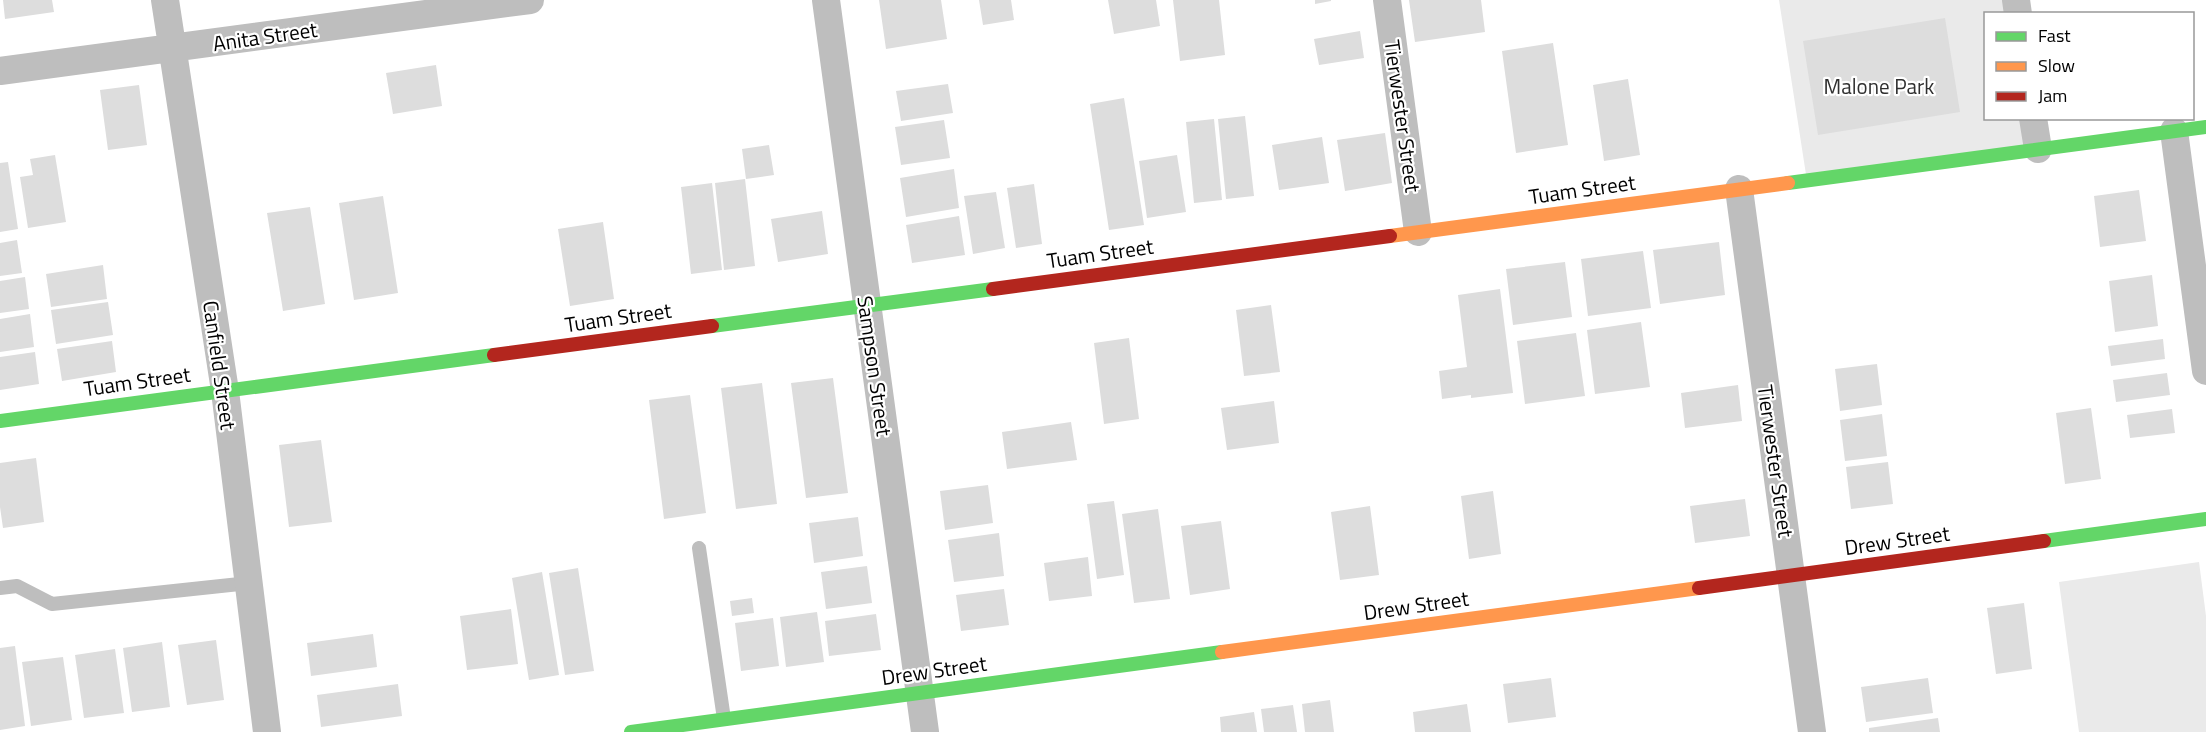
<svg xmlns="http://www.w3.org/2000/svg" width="2206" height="732" font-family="'Titillium Web',sans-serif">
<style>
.green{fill:#eaeaea}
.building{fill:#ddd}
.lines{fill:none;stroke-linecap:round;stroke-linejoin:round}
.lane{stroke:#bebebe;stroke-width:14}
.street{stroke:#bebebe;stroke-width:28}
.fast{stroke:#63d668;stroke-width:14}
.slow{stroke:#ff974d;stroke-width:14}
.jam{stroke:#b3261e;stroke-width:14}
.labels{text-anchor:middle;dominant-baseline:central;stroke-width:4.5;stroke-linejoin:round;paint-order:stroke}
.street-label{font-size:21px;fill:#000;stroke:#fff}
.park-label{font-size:21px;fill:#303030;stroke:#fff}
</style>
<rect width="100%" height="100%" fill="#fff"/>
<!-- green -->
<path class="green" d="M1779,0h237l2,13 -32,1v104l47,1 5,30 -231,32z
M2199,562l7,54v116h-127l-20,-150z"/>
<!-- building -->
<path class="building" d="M3,0h49l2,12 -49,7z
M879,0h62l6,39 -61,10z
M979,0h32l3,20 -31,5z
M1108,0h48l4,26 -46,8z
M1173,0h46l6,55 -45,6z
M1315,0h16v1l-16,3z
M1409,0h72l4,32 -70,10z
M1945,18l15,94 -142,23 -15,-94z
M1360,31l4,27 -45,7 -5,-26z
M1553,43l15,102 -52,8 -14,-102z
M436,65l6,41 -49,8 -7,-41z
M1628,79l12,76 -36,6 -11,-76z
M948,84l5,29 -52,8 -5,-30z
M139,85l8,60 -39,5 -8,-60z
M1124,98l20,127 -35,5 -19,-126z
M1245,116l9,80 -28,3 -8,-80z
M1214,119l8,81 -28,3 -8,-81z
M944,120l6,38 -49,7 -6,-38z
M1385,133l7,50 -47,8 -8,-51z
M1322,137l7,46 -50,7 -7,-45z
M769,145l5,30 -28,4 -4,-30z
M55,155l11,67 -38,6 -8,-51 13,-2 -3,-16z
M1177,155l9,57 -39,6 -8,-57z
M8,162l10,67 -18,3v-69z
M954,169l5,39 -53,9 -6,-39z
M745,179l10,87 -31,4 -9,-87z
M712,183l10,87 -31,4 -10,-87z
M1034,184l8,60 -26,4 -9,-60z
M2139,190l7,51 -46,6 -6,-51z
M996,192l9,56 -32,6 -9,-58z
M383,196l15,97 -44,7 -15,-97z
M310,207l15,97 -42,7 -16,-98z
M822,211l6,43 -50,8 -7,-43z
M959,216l6,39 -53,8 -6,-38z
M603,222l11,77 -44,7 -12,-77z
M17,240l5,33 -22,3v-33z
M1719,242l6,53 -65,9 -7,-54z
M1643,251l8,57 -63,8 -7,-57z
M1565,262l7,55 -59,8 -7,-56z
M103,265l4,34 -56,8 -5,-33z
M2152,275l6,51 -43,6 -6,-51z
M25,277l4,32 -29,4v-32z
M1500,289l13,104 -42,5v-3l-29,4 -3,-28 28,-4 -9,-72z
M108,302l5,33 -57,9 -5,-34z
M1271,305l9,67 -36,4 -8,-66z
M30,314l4,33 -34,5v-33z
M1641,322l9,65 -55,7 -8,-64z
M1576,333l9,63 -60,8 -8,-63z
M1129,338l10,81 -35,5 -10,-81z
M2163,339l2,20 -54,7 -3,-20z
M112,341l4,31 -54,9 -5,-32z
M35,352l4,32 -39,6v-33z
M1877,364l5,41 -42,6 -5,-42z
M2167,373l3,22 -54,7 -3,-22z
M833,378l15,115 -42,5 -15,-115z
M762,383l15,121 -41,5 -15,-121z
M1738,385l4,36 -57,7 -4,-35z
M690,395l16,118 -42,6 -15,-119z
M1274,401l5,42 -52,7 -6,-42z
M2091,408l10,71 -36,5 -9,-71z
M2172,409l3,24 -45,5 -3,-23z
M1882,414l5,42 -42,5 -5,-41z
M1071,422l6,38 -70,9 -5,-37z
M321,440l11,82 -43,5 -10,-82z
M36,458l8,64 -41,6 -3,-21v-44z
M1888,462l5,42 -42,5 -5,-42z
M988,485l5,38 -48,7 -5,-39z
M1493,491l8,63 -32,5 -8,-63z
M1745,499l5,37 -55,7 -5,-37z
M1114,501l10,74 -27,4 -10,-75z
M1370,506l9,69 -39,5 -9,-68z
M1158,509l12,90 -36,4 -12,-89z
M858,517l5,39 -49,7 -5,-40z
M1221,521l9,68 -40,6 -9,-69z
M999,533l5,43 -50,6 -6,-42z
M1088,557l4,39 -43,5 -5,-38z
M867,566l5,37 -46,6 -5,-37z
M578,568l16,103 -29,4 -16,-102z
M542,572l17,103 -30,5 -17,-102z
M1004,589l5,36 -48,6 -5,-36z
M752,598l2,15 -22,3 -2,-15z
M2024,603l8,66 -36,5 -9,-66z
M511,609l7,55 -51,6 -7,-54z
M817,612l7,50 -38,5 -6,-50z
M876,614l5,36 -52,6 -4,-35z
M773,618l6,48 -38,5 -6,-48z
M373,634l4,33 -66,9 -4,-33z
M216,640l8,60 -37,5 -9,-60z
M162,642l8,65 -38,5 -9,-64z
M15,646l10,80 -25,4v-82z
M115,649l9,64 -40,5 -9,-63z
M63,657l9,63 -41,6 -9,-64z
M1551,678l5,39 -48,6 -5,-39z
M1928,678l5,35 -67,9 -5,-35z
M398,684l4,32 -81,11 -4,-32z
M1330,700l4,32h-29l-3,-28z
M1467,704l4,28h-56l-2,-20z
M1293,705l4,27h-33l-3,-23z
M1254,712l3,20h-36l-1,-15z
M1938,718l2,14h-71v-4z"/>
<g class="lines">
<!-- lane -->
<path class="lane" d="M699,548l25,171
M0,588l17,-2 35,18 197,-21"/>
<!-- street -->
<path class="street" d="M165,0l60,391 42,341
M826,0l99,732
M1387,0l31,232
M2016,0l2,14
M0,71l530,-71
M2033,118l5,31
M2174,131l32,240
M1739,189l73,543"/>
<!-- fast -->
<path class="fast" d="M1788,183l418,-56
M712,326l281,-37
M0,421l494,-66
M2044,541l162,-22
M631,732l591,-80"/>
<!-- slow -->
<path class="slow" d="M1390,236l398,-53
M1222,652l477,-64"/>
<!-- jam -->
<path class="jam" d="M993,289l397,-53
M494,355l218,-29
M1699,588l345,-47"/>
</g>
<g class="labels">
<!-- street labels -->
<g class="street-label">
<text transform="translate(265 36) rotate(-8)">Anita Street</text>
<text transform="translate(1403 116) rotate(82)">Tierwester Street</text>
<text transform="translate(1582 189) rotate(-8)">Tuam Street</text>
<text transform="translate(1100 253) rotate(-8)">Tuam Street</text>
<text transform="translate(618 317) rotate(-8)">Tuam Street</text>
<text transform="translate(220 365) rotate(82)">Canfield Street</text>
<text transform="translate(875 366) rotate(82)">Sampson Street</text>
<text transform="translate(137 381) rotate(-8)">Tuam Street</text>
<text transform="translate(1776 461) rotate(82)">Tierwester Street</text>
<text transform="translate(1897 540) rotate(-8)">Drew Street</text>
<text transform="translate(1416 605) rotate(-8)">Drew Street</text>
<text transform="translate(934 670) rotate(-8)">Drew Street</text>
</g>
<!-- park labels -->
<g class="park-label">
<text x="1879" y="86">Malone Park</text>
</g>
</g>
<!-- legend -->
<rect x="1984" y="12" width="210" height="108" fill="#ffffff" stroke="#999999" stroke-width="1.5"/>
<rect x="1996" y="32" width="30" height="9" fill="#63d668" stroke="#999999" stroke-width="1.5"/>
<text x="2038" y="42" font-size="18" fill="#000000">Fast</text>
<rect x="1996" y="62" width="30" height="9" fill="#ff974d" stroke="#999999" stroke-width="1.5"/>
<text x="2038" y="72" font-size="18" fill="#000000">Slow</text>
<rect x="1996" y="92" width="30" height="9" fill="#b3261e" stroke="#999999" stroke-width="1.5"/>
<text x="2038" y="102" font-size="18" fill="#000000">Jam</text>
</svg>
